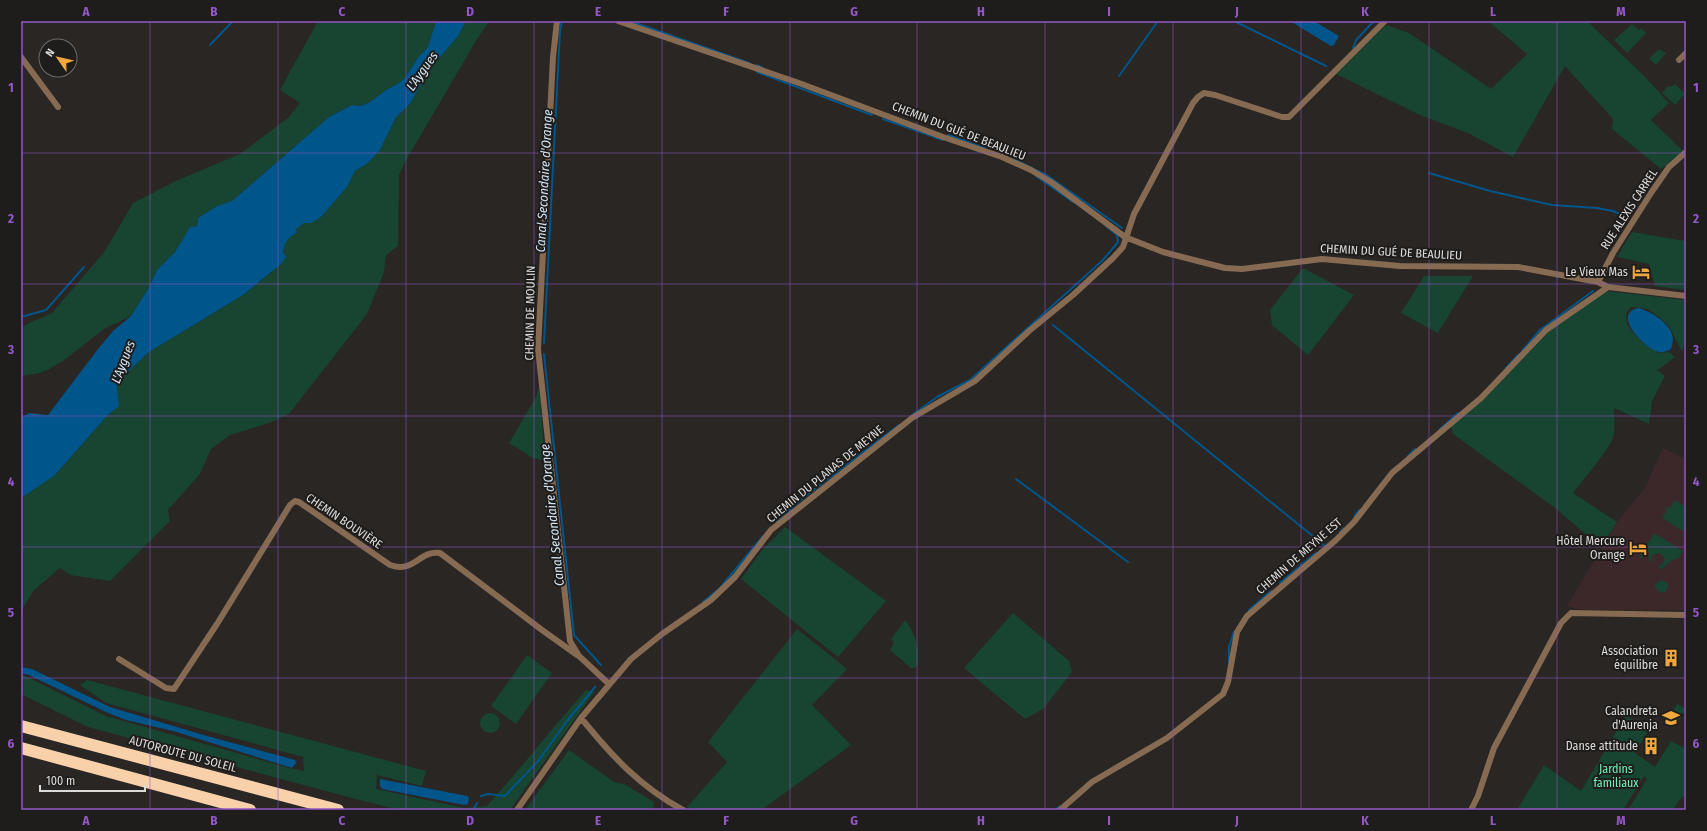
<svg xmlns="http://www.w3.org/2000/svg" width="1707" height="831" font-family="'Fira Sans Condensed',sans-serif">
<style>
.commercial{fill:#3c2829}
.green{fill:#174531}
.water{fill:#00558a}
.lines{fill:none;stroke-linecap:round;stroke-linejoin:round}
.stream{stroke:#00558a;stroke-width:2}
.street{stroke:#866b52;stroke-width:6}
.highway{stroke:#f8d1ab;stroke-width:12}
.grid{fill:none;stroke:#9358c6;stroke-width:1;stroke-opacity:0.55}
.labels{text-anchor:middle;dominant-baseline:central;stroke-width:4;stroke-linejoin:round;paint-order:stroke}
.street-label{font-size:12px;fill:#dcdbd9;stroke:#1f1d1b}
.poi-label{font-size:12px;fill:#dcdbd9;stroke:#1f1d1b;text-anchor:end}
.park-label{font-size:12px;fill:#72f3ba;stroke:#1f1d1b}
.water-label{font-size:13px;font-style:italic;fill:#d3e5f4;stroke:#1f1d1b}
.neatline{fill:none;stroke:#9358c6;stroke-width:1.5}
.grid-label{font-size:13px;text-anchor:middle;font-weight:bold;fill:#9358c6}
</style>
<rect width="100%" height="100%" fill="#292624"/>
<!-- commercial -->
<path class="commercial" d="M1663,448l23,11v151h-104l-15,-4 50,-84 28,-34z"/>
<!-- green -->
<path class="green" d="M318,21h118l-8,26 -9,9 -14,22 -6,5 -13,7 -16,12 -9,4 -9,-1 -23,12 -97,84 -15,5 -19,12 -1,8 -7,1 -15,25 -18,18 -9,19 -17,27 -27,13 -41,32 -14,8 -9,4 -19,3v-48l6,-4 25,-11 53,-62 28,-48 45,-23 62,-26 49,-37 11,-14 -20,-13z
M466,21h26l-3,1 -12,17 -72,123 -6,13 -1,71 -12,9 -2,17 -17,42 -78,100 -20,9 -39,12 -19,14 -11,25 -32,36 2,11 -60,60 -40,-6 -10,-7 -26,22 -13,21v-113l33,-22 53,-60 11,-10 -2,-27 7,-3 26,-24 94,-57 29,-23 11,-19v-9l7,-7 8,-5 -3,-2 9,-7 7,-1 10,-5 26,-30 8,-16 13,-8 12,-13 16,-33 13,-12 22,-37 27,-32z
M1488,21h99l57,55 25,27 -18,17 32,31 -22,18 -49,-40 1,-10 -48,-53 -52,91 -45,-24 -46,-17 -86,-42 50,-49 23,8 82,56 36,-35z
M1632,24l7,6 2,-2 5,5 -19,20 -13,-13z
M1659,49l7,4 -10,12 -7,-6z
M1675,84l10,10 -10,11 -13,-12 6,-7 2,1z
M1632,232l54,9v49l-31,-4 -6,-22 -32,-7z
M1303,268l51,27 -46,60 -36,-30 -2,-15z
M1424,276h49l-35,57 -37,-20z
M1605,291l81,9v38l-4,14 -13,-26 -10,-9 -11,-8 -17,-2 -5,7 1,10 5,7 9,10 18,12 10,-1 6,5 -17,13 -6,-4 13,10 -13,25 -3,23 -35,-16c0,8 1,17 0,26 -2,14 -31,45 -41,59l44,29 -16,25 -46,-39 -102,-74 -2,-8 95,-93z
M539,387l6,74 -12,-3 -24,-15 27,-46z
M1675,500l11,7v26l-24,-15 5,-8 -3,-3 6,1z
M785,527l101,74 -48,56 -97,-78 22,-30z
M1654,533l29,18 -4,7 -7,2 -10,9 -4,-2 5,-4 2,-4 -5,-6 -7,2 -2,3 1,4c-5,-1 -3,-5 -3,-9l-2,-2 -4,6 -4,1z
M1661,580l7,3v5l-4,5 -6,-2 -3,-5v-2z
M1013,613l56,48 3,11 -29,37 -18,10 -61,-51z
M905,620c10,13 16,30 12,46l-5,3 -22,-19 4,-8 -3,-3z
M797,629l50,40 -35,36 39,40 -87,63 1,2h-72l-6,-3 40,-45 -19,-20z
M527,655l25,18 -36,51 -25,-18z
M21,674l85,42 183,52 15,3 -1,-14 -197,-54 -26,-18 7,-5 339,91 -4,15 -45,-11 -1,14 88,19 23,-2c34,-38 65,-78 99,-116l8,2 -84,118h-110l-48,-12 -264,-71 -67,-33z
M1677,704l9,5 -8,13 -9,-5z
M480 723a10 10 0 1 1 20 0a10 10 0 1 1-20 0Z
M1626,715l22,16 -13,22 20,14 16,-26 15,8v46l-7,5 -6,10h-45l19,-31 -3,-3 -21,34h-106l27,-45 37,26z
M569,750l45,32 10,2 30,18 -1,8h-128z"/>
<!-- water -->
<path class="water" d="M436,21h30l-8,15 -27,32 -22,37 -13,12 -16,33 -12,13 -13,8 -8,16 -26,30 -10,6h-7l-9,7 3,2c-9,5 -14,9 -15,21l3,4 -5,7 -38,31 -94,57 -26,24 -7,3 3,27 -12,10 -53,60 -33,22v-80l8,-5 19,2 50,-66 15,-18 18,-15 17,-27 9,-19 18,-18 15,-25 7,-1 1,-8 19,-12 15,-5 97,-84 23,-12 9,1 9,-4 16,-12 13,-7 6,-5 14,-22 9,-9z
M1290,21h24l25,15 -5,9 -3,1z
M1638,308c13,3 34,16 35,31 0,3 -1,7 -2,10 -4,2 -8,4 -12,3 -14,-3 -48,-38 -21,-44z
M21,667l11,2 78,38 97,29 88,24 2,2 -5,6 -119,-37 -47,-11 -18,-7 -79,-38 -8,-2z
M380,779l87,17 2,2 -1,6 -4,1 -82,-16 -2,-3z"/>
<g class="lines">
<!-- stream -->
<path class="stream" d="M630,21l119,42
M1234,21l92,45
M210,45l23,-24
M1353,48l3,-8 18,-19
M757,65l6,3
M757,72l115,43
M1119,76l39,-55
M883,119l60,21
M948,135l37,13
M1010,157l38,19 74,52
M1429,173l61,18 62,14 45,3 16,3 16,7
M1036,176l37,26
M21,317l25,-7 38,-43
M1053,325l272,221
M544,343l16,-312 2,-10
M1522,351l18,-21 53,-39
M544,354l30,281 27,30
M1506,368l12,-13
M912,415l25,-18 33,-17 133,-120 15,-18 -1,-7 -11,-9
M1439,430l19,-17
M1408,456l7,-7
M1016,479l112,83
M1354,517l5,-7
M777,522l25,-23 97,-74
M1340,532l4,-4
M1280,583l36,-30
M703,602l17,-14 43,-52
M1249,610l22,-19
M1229,661v-14l5,-15
M481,796l7,-2 17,2 34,-36 28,-39 28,-34
M473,810l4,-7
M1055,810l5,-4"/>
<!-- street -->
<path class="street" d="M557,21l-4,36 -15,292 32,292 9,15 30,28
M618,21l181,62 144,54 59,20 29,13 20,12 74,55 38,15 62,16 17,1 80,-10 78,7 118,1 80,15 10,5 78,9
M21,57l37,50
M1679,60l7,-7
M1598,282l15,-29 38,-60 18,-26 17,-15
M119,659l47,29 8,1 43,-65 73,-119 5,-4 4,1 91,63c24,9 29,-15 50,-12l102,77 35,25
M581,718c31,38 58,68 102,92
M517,810l64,-92 50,-59 31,-25 49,-34 24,-23 36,-47 141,-112 63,-37 54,-50 44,-36 40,-37 10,-11 11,-33 59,-111 5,-6 6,-4 11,2 67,22h7l96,-96
M1060,810l32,-28 75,-44 56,-44 5,-12 9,-50 10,-16 89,-76 18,-18 38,-49 89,-75 65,-68 62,-43
M1471,810l7,-14 16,-48 67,-125 10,-10 115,2"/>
<!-- highway -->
<path class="highway" d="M21,726l317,84
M21,748l229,62"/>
</g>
<!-- grid -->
<path class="grid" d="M150,21v789M278,21v789M406,21v789M534,21v789M662,21v789M790,21v789M917,21v789M1045,21v789M1173,21v789M1301,21v789M1429,21v789M1557,21v789M21,153h1665M21,284h1665M21,416h1665M21,547h1665M21,678h1665"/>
<!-- icons -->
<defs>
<g id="hotel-bare" transform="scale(1.38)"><path d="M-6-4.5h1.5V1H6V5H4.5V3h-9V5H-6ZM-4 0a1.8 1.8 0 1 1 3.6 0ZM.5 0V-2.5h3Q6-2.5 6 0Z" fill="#efa73e" stroke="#1f1d1b" stroke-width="2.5" paint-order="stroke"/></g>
<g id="building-bare" transform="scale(1.38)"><path d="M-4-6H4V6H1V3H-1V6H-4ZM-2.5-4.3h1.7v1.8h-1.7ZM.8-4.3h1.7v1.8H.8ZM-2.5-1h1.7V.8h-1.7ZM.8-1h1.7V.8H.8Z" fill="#efa73e" stroke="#1f1d1b" stroke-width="2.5" paint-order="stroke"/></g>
<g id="school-bare" transform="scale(1.38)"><path d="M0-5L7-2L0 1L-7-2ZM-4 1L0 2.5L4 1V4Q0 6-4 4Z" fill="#efa73e" stroke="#1f1d1b" stroke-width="2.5" paint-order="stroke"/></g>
</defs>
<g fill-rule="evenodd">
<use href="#hotel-bare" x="1641" y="272"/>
<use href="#hotel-bare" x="1638" y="548"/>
<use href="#building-bare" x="1671" y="658"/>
<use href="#school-bare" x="1671" y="718"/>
<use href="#building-bare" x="1651" y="746"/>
</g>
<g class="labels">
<!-- street labels -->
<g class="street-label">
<text transform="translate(959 131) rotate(21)">CHEMIN DU GUÉ DE BEAULIEU</text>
<text transform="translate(1629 209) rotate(-57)">RUE ALEXIS CARREL</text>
<text transform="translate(1391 252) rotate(3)">CHEMIN DU GUÉ DE BEAULIEU</text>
<text transform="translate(530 313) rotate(-89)">CHEMIN DE MOULIN</text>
<text transform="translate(825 474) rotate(-39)">CHEMIN DU PLANAS DE MEYNE</text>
<text transform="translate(344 521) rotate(34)">CHEMIN BOUVIÈRE</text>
<text transform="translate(1299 556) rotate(-41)">CHEMIN DE MEYNE EST</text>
<text transform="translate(183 754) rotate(15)">AUTOROUTE DU SOLEIL</text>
</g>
<!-- poi labels -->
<g class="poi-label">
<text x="1628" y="272">Le Vieux Mas</text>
<text x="1625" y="541">Hôtel Mercure<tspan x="1625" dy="14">Orange</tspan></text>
<text x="1658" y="651">Association<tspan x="1658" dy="14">équilibre</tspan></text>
<text x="1658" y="711">Calandreta<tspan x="1658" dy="14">d'Aurenja</tspan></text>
<text x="1638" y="746">Danse attitude</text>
</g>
<!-- park labels -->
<g class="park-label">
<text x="1616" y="769">Jardins<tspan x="1616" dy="14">familiaux</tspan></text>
</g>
<!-- water labels -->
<g class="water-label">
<text transform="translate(422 71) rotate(-55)">L'Aygues</text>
<text transform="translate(544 181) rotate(-87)">Canal Secondaire d'Orange</text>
<text transform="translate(123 362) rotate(-69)">L'Aygues</text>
<text transform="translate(552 515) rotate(-96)">Canal Secondaire d'Orange</text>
</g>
</g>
<!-- border -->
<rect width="1707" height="831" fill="none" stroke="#1f1d1b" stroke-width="44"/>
<!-- north arrow -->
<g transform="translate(58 58) rotate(304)"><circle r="19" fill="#1f1d1b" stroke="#6b6967"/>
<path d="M0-3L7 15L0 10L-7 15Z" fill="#efa73e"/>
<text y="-6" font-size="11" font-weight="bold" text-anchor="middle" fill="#dcdbd9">N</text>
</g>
<!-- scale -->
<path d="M40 785v6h105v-6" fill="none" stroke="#dcdbd9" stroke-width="2"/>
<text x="46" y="785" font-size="12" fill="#dcdbd9" stroke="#1f1d1b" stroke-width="3" paint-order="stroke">100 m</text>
<rect x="22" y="22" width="1663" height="787" class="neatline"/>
<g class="grid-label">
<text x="86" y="16">A</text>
<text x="214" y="16">B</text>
<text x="342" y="16">C</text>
<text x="470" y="16">D</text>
<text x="598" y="16">E</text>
<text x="726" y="16">F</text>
<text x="854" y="16">G</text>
<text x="981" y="16">H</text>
<text x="1109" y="16">I</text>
<text x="1237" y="16">J</text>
<text x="1365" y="16">K</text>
<text x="1493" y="16">L</text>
<text x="1621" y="16">M</text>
<text x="11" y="92">1</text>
<text x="1696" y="92">1</text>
<text x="11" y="223">2</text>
<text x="1696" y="223">2</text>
<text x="11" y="354">3</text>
<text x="1696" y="354">3</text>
<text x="11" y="486">4</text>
<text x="1696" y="486">4</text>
<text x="11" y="617">5</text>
<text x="1696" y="617">5</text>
<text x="11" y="748">6</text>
<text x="1696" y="748">6</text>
<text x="86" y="825">A</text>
<text x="214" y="825">B</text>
<text x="342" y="825">C</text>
<text x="470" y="825">D</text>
<text x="598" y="825">E</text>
<text x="726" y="825">F</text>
<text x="854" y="825">G</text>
<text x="981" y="825">H</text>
<text x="1109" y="825">I</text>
<text x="1237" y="825">J</text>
<text x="1365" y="825">K</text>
<text x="1493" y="825">L</text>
<text x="1621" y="825">M</text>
</g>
</svg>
